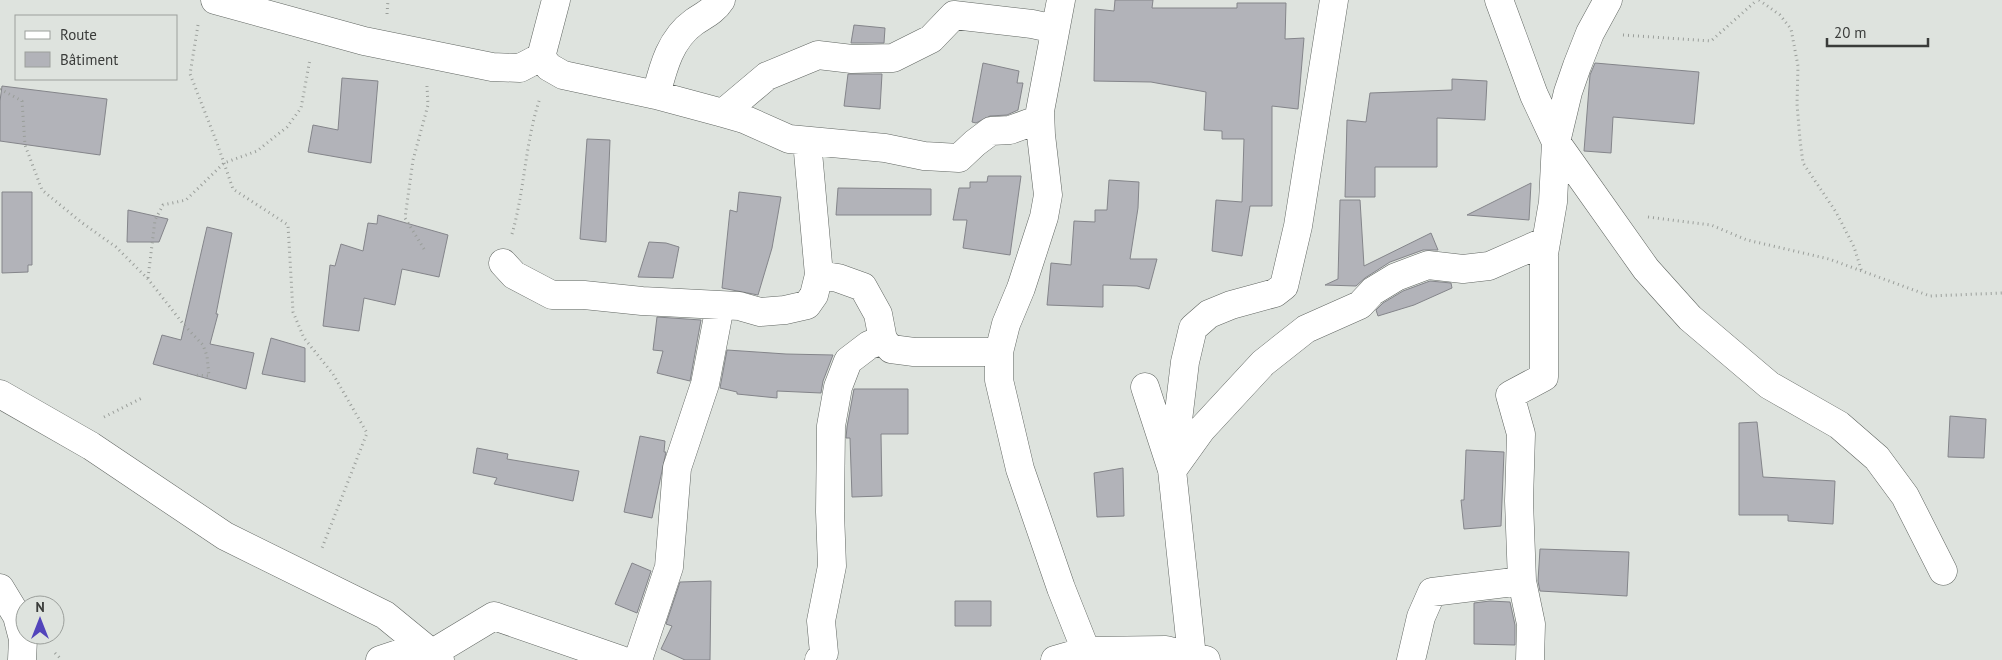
<svg xmlns="http://www.w3.org/2000/svg" width="2002" height="660" font-family="'PT Sans',sans-serif">
<style>
.building{fill:#b2b3b9;stroke:#84858a}
.lines{fill:none;stroke-linecap:round;stroke-linejoin:round}
.minor-casing{stroke:#616662;stroke-width:29}
.path{stroke:#9a9e9a;stroke-width:3;stroke-dasharray:1 4;stroke-linecap:butt}
.minor{stroke:#fff;stroke-width:28}
</style>
<rect width="100%" height="100%" fill="#dee3de"/>
<!-- building -->
<path class="building" d="M1115,0h38l-1,8h85v-5h49l-1,36 19,-1 -6,71 -26,-3v100h-22l-8,50 -30,-5 4,-51 26,2 2,-63h-22v-8l-18,-1 2,-38 -55,-10 -57,-1 1,-72 19,2z
M854,25l31,3 -1,15h-33z
M983,63l36,8 -2,12h6l-5,27 -11,5 -17,1 -14,7 -4,-1z
M1595,63l104,9 -5,52 -81,-7 -2,36 -27,-2 6,-76z
M848,74h34l-2,35 -36,-3z
M342,78l36,3 -7,82 -63,-11 5,-27 25,5z
M1452,79l35,2 -2,39 -48,-2v49h-62v30h-30l2,-77 19,2 4,-29 82,-3z
M2,86l105,13 -7,56 -100,-14v-40z
M587,139l23,1 -4,102 -26,-3z
M988,176h33l-11,79 -47,-7 4,-28h-14l6,-32h11v-6h17z
M1109,180l30,2 -1,26 -8,51h27l-8,30 -12,-3 -34,-1v22l-56,-2 4,-42 20,2 3,-44 21,1v-12h12z
M1531,183l-2,37 -62,-5z
M838,188l93,1v26h-95z
M2,192h30v73h-4v7l-26,1z
M739,192l42,5 -9,51 -14,47 -36,-7 8,-78 7,2z
M1340,200h20l4,66 67,-33 7,17h-15l-33,12 -25,16 -9,8 -31,-1 13,-6z
M128,210l40,9 -9,23h-32z
M378,215l70,20 -9,42 -37,-8 -7,36 -31,-7 -5,33 -36,-5 7,-61 5,1 6,-22 22,7 5,-28 9,1z
M207,227l25,6 -16,81h2l-8,30 44,9 -8,36 -93,-25 9,-29 19,5z
M649,242l17,1 13,4 -6,31 -35,-1z
M1430,281l21,2 1,5 -38,17 -36,11 -2,-6 7,-7 20,-12z
M657,317l44,3 -11,61 -33,-8 6,-22 -10,-1z
M271,338l34,10v34l-43,-8z
M727,350l59,4 47,1 -10,26 -2,12 -44,-2v7l-40,-4v-2l-17,-4z
M854,389h54v45h-27l1,62 -30,1 -2,-59h-4l1,-11z
M1950,416l36,3 -2,39 -36,-1z
M1757,422l6,55 72,4 -2,43 -45,-3v-6h-49v-92z
M640,436l25,5 -1,11h2l-14,66 -28,-6z
M477,448l31,6 -1,5 72,12 -6,30 -79,-17 3,-6 -24,-5z
M1466,450l38,2 -3,74 -37,3 -3,-29h3z
M1123,468l1,48 -27,1 -3,-44z
M1540,549l89,3 -2,44 -87,-5 -2,-10z
M632,563l19,8 -14,42 -22,-9z
M711,581l-1,79h-25l-24,-11 11,-23 -6,-2 14,-42z
M955,601h36v25h-36z
M1490,601l20,1 5,23v20l-41,-1v-41z"/>
<g class="lines">
<!-- minor casing -->
<g class="minor-casing">
<path id="minor" d="M215,0l149,41 128,26 28,1 21,-11 15,-57
M1061,0l-21,111 1,24 7,60 -4,22 -23,71 -15,36 -7,28v28l21,89 41,119 25,63
M1499,0l35,95 22,47 90,127 44,49 79,67 70,40 38,33 28,38 38,75
M541,57l8,10 14,8 93,20 67,18 21,6 45,20 96,9 39,8 35,2 16,-15 16,-12 19,-1 30,-11
M656,95c7,-27 14,-56 38,-73 10,-7 20,-11 27,-22
M723,113l44,-37 51,-21 34,4 41,-1 38,-19 23,-24 78,9 23,5
M807,141l12,134 19,3 25,9 15,27 5,26 8,9 23,3h85
M503,263l11,12 38,20h32l58,6 97,5 21,6 25,-2 22,-5 7,-10 5,-20
M1145,387l27,83 20,187
M0,394l91,52 134,90 160,79 55,45
M1173,469l28,-39 62,-67 43,-34 54,-24 13,-14 23,-14 32,-12 35,4 26,-3 57,-25
M1172,470l13,-108 8,-34 16,-14 22,-9 44,-12 9,-7 14,-60 36,-226
M1522,581l9,43 -1,36
M0,588l17,28 6,23 -1,21
M380,660l39,-13 12,7 63,-38 127,44
M638,660l31,-93 8,-99 28,-84 15,-78
M819,660l5,-7 -3,-32 11,-55 -2,-54 1,-86 7,-39 10,-26 21,-16 14,-5
M1055,660l31,-9 80,-1 40,10
M1411,660l10,-43 11,-25 90,-11 -3,-80 2,-67 -11,-39 34,-18v-123l9,-52 3,-60 12,-50 9,-26 13,-33 18,-33"/>
</g>
<!-- path -->
<path class="path" d="M1759,0l21,15 11,14 7,37 -1,38 3,36 3,23 33,49 18,35 8,25
M387,14l1,-14
M198,25l-8,49 27,69 16,46 55,36 5,87 11,26 29,36 34,59 -45,115
M1623,35l88,6 46,-41
M0,89l22,12 3,44 17,45 39,32 35,25 32,32 36,46 19,20 4,11 2,20 -14,-1
M1648,217l63,8 36,15 82,19 101,37 72,-3
M512,234c13,-45 13,-92 28,-136
M424,249l-19,-31 8,-58 15,-55 -1,-19
M148,278l7,-58 8,-15 23,-5 38,-37 33,-12 30,-24 14,-19 9,-49
M104,417l40,-20
M55,653l7,7"/>
<!-- minor -->
<use href="#minor" class="minor"/>
</g>
<!-- legend -->
<rect x="15" y="15" width="162" height="65" fill="#dee3de" stroke="#9ca09c"/>
<rect x="25" y="31" width="25" height="8" fill="#ffffff" stroke="#9ca09c"/>
<text x="60" y="40" font-size="15" fill="#3a3c3a">Route</text>
<rect x="25" y="52" width="25" height="15" fill="#b2b3b9" stroke="#9ca09c"/>
<text x="60" y="65" font-size="15" fill="#3a3c3a">Bâtiment</text>
<!-- north arrow -->
<g transform="translate(40 620)"><circle r="24" fill="#dee3de" stroke="#9ca09c"/>
<path d="M0-4L9 19L0 12L-9 19Z" fill="#5244bb"/>
<text y="-8" font-size="14" font-weight="bold" text-anchor="middle" fill="#3a3c3a">N</text>
</g>
<!-- scale -->
<path d="M1827 38v8h101v-8" fill="none" stroke="#3a3c3a" stroke-width="2.5"/>
<text x="1834" y="38" font-size="15" fill="#3a3c3a" stroke="#dee3de" stroke-width="4" paint-order="stroke">20 m</text>
</svg>
